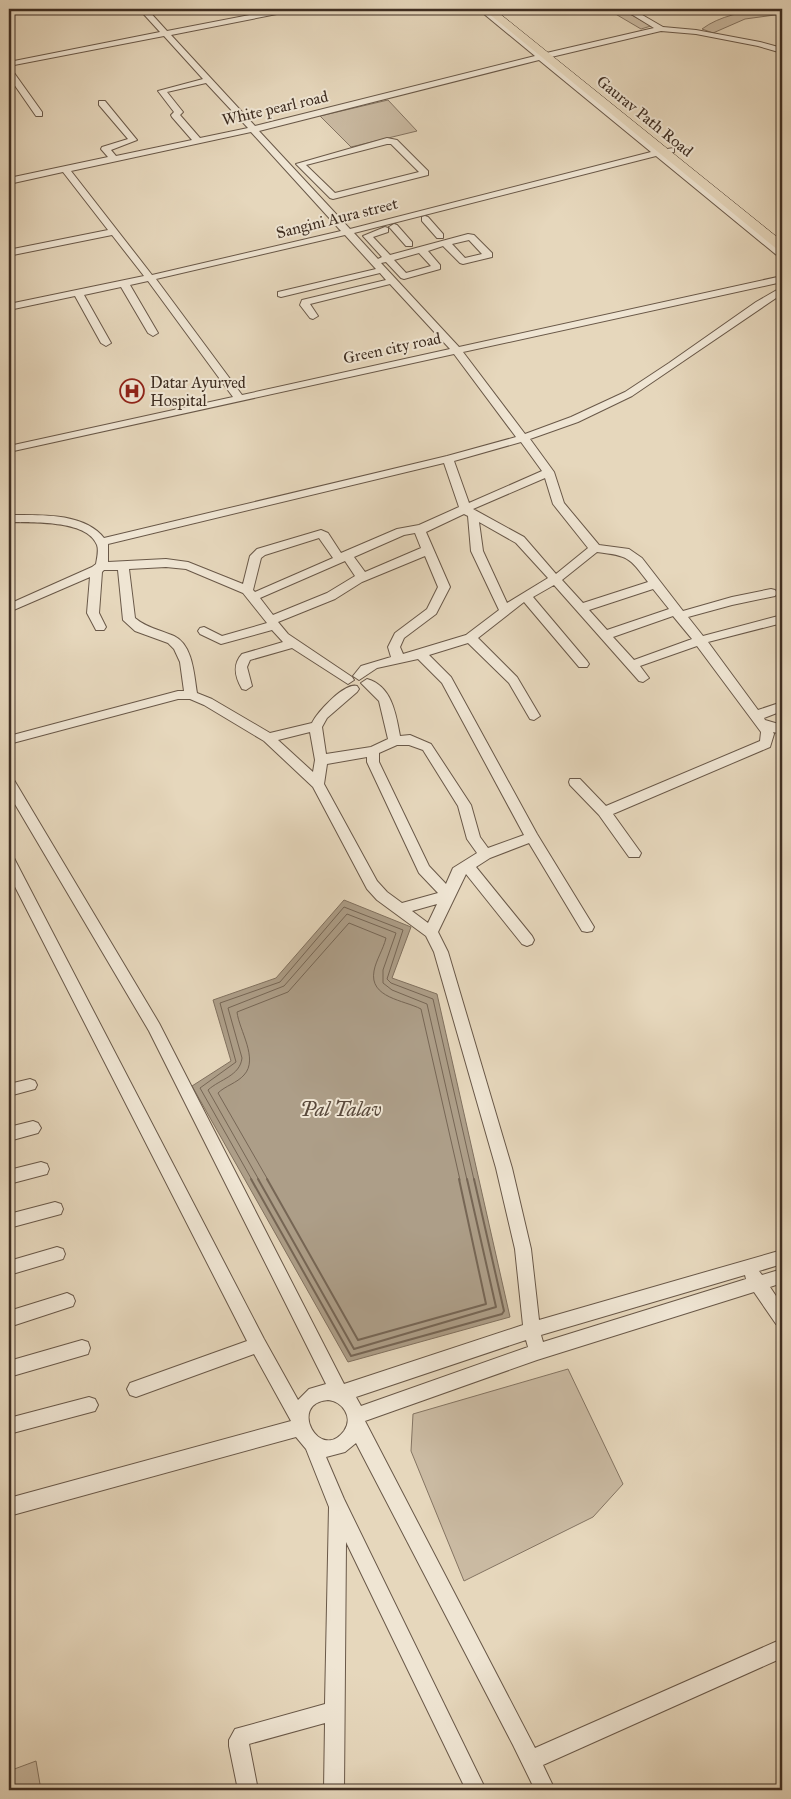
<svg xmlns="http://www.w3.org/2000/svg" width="791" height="1799" font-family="'IM FELL Great Primer',serif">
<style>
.green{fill:#cabaa2;stroke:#847462}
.water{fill:#ad9e88;stroke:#81715f}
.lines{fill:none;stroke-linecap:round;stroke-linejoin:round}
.shore-far1{stroke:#766655;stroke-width:1}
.shore{stroke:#766655;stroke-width:2}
.minor-casing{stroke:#695848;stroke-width:2}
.major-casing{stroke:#3f2e22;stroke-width:1}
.minor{fill:#efe5d3;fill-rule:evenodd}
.major{fill:#e6d7bc;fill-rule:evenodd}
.labels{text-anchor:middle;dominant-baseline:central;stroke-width:4;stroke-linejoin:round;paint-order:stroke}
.far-street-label{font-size:16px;fill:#3f2e22;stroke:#efe5d3}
.far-poi-label{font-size:16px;fill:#3f2e22;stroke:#efe5d3;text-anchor:start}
.water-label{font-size:20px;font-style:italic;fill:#5a4a3c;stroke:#efe5d3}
</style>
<rect width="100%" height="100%" fill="#e6d7bc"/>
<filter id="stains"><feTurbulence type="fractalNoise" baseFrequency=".004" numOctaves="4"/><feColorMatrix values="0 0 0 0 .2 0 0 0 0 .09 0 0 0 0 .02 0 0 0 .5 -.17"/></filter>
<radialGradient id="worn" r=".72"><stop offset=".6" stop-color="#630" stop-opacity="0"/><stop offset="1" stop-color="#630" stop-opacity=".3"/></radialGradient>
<!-- green -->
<path class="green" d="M607,9h14l30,17 -10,3z
M766,9h16v5l-37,5 -32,14 -11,-4c17,-13 43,-18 64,-20z
M388,100l29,31 -66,16 -31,-31z
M568,1369l55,115 -30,33 -129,64 -53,-130 2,-37z
M36,1761l5,29h-32v-19z"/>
<!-- water -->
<path class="water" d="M344,900l67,27 -19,51 45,16 73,323 -162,45 -156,-276 39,-25 -18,-61 63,-22z"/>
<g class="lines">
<!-- shore-far1 -->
<path class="shore-far1" d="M252,1180l-52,-92 36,-26 -16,-59 60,-21 64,-75 59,23 -16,49 4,4 42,16 41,181
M259,1180l-51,-90c12,-11 32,-14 34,-32l-14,-50 56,-22 63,-72 49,19 -13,37v13l9,7 35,14 40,176
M268,1180l-50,-87c7,-7 19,-10 26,-18 15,-16 -5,-45 -7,-63l51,-20 61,-69 37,15c-3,12 -10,22 -12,33 -5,27 30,29 47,38l39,171"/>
<!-- shore -->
<path class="shore" d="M251,1179l100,177 151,-42 2,-3 -30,-132
M258,1179l96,170 142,-42 -29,-128
M267,1179l91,161 128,-36 -27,-125"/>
<!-- minor casing -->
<g class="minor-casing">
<path id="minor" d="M139,9h8l20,22 114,-22h15l-4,2 -121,24 84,91 280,-70 -57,-47h8l56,45 112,-26 -31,-19h9l31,18 33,3 64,12 22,6v5l-24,-7 -62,-12 -35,-3 -114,27 113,92 14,-2v4l-9,2 117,96v8l-3,-1 -123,-101 -302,77 24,26 4,-2 -19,-21 22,-9 3,1v4l-15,5 17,18 78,-21 6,1 18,18v4l-29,7 -3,-1 -17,-17 -15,5 12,14v4l-36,10 -3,-1 -15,-16 -5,1 78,84 323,-71v6l-319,70 62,82 46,-17 54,-25 44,-29 87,-61 26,-15v7l-150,102 -54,26 -48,17 24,33 10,31 35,42 30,4 13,9 41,53 49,-14 39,-8 4,1 2,3 -2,3 -43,9 -44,12 15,19 79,-21v8l-74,19 50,68 24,-8v9l-18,7 1,2 17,5v9l-9,-2 1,2 -4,13 -157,67 28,39 -2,4h-10l-30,-42 -29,-30 -1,-3 1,-3h10l26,27 154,-65 1,-9 -64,-86 -57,20 9,12 -6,4 -4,-1 -85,-96 -21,12 54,64 2,3 -2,3h-8l-55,-65 -46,36 39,39 23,39 -6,4 -4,-1 -21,-36 -41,-40 -39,12 22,22 86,157 57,93 -2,4 -5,1 -5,-1 -53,-88 -39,15 -14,9 56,69 2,4 -2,4 -5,2 -5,-2 -56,-70 -28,58 10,20 64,216 19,81 8,71 243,-70v14l-23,7 3,4 20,-6v14l-12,4 12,18v22l-6,-3 -22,-32 -217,68 -172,61 170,327 247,-109v19l-239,107 12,25h-20l-22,-45 -157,-302 -11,9 -19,5 18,42 142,291h-20l-120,-248 -2,248h-20l1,-67 -76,21 9,46h-20l-9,-44v-6l6,-11 90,-25 4,-197 -23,-58 -10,-12 -287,79v-18l282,-77 -37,-67 -118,43 -6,-2 -3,-6 3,-6 117,-42 -238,-466v-18l5,1 2,4 248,477 34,61 11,-11 17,-5 -177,-353 -140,-237v-16l5,2 145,243 185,361 179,-59 -8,-76 -19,-81 -62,-216 -8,-16 -49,-36 -10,-11 -54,-102 -49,-46 -60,-36 -14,-6h-12l-169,45v-8l169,-45h6l-4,-29 -6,-13 -6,-6 -33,-12 -12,-11 -5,-50h-14l-2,2 -3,41 7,14 -2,3h-8l-9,-17 3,-36 -81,35v-8l83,-37 4,-3c1,-6 3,-13 1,-19 -10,-26 -66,-22 -88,-23v-7c29,0 75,-3 95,23l343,-82 69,-19 -62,-83 -445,98v-6l224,-49 -85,-116 -18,4 28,48 -5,3 -5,-3 -27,-46 -37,8 27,48 -5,3 -5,-3 -26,-47 -66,14v-6l135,-28 -32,-41 -99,20 -4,-2 4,-4 95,-19 -45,-58 -54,12v-6l99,-21 -7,-8 1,-2 26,-8 -29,-34v-4h6l32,39 -26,10 5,6 76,-16 -20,-23 -1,-2 3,-3 -16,-21 45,-12 -39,-43 -155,30v-4l151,-30zM539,60l112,92 -301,77 -91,-98zM206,83l42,45 -48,10 -20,-23 3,-3 -16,-20zM251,132l90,99 -189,44 -81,-104zM345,235l31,34 -98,23v4l3,1 99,-24 6,7 -84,20 -2,5 10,13 3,1 5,-3 -8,-12 80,-20 60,65 -208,46 -86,-116zM469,240l13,14 -17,4 -13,-14zM419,253l12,13 -25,7 -12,-13zM521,442l21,29 -73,32 -15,-42zM444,463l15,44 -40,18 -22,4 -56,24 -13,-20 -7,-3 -64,19 -7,7 -7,28 -55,-22 -22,-3 -58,3v-18zM545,478l8,26 35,44 -32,26 -32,-37 -51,-28zM464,514l4,2 3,35 28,59 -33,25 -63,19 -3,-7 4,-9 32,-24 14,-27 -24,-55zM479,522l37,21 32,35 -41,25 -24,-52zM415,533l6,15 -56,24 -11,-15 50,-22zM319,538l14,20 -78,34 -2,-2 8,-32 4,-3zM597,552c32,4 32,5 51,30l-65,21 -21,-23zM425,556l13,31 -11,22 -32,24 -7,14 3,10 -30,9 -8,10 6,4 18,-12 41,-9 24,24 82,152 -36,13 -8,-11 -9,-32 -40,-61 -21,-9 -10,1c-4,-22 -8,-50 -33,-57l-6,4 18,18 9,38 -17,8 -45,7 -4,-27 5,-9 30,-26 2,-3 -2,-3c-12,-4 -40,26 -45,37l-42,10 -58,-34 -15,-6c-3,-18 -4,-48 -23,-57 -14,-6 -27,-8 -39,-18l-6,-49 37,-2 20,2 57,24 24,30 -45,13 -18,-9 -4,1 -2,3 2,3 21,10 51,-14 11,12 -41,12c-10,11 -7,23 0,35l4,1 6,-4 -5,-19 3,-7 42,-12 56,36 6,-4 -2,-3 -64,-43 -10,-12 57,-23 27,-17zM345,561l10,15 -28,17 -54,22 -13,-17zM653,589l16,20 -62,21 -18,-20zM673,616l19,23 -58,21 -21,-23zM310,732l5,28 -2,12 -35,-32zM397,745h12l14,5 35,56 9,33 10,14 -24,15 -7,16 -17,-18 -50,-104v-9zM367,757v5l52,111 19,20 -36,10 -15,-11 -10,-11 -53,-97 3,-20zM437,904l-9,19 -16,-12zM745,1275l1,4 -203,63 -2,-7zM526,1340l2,7 -167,59 -5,-9zM328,1400c14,1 26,17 16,31 -24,32 -57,-28 -16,-31z
M9,70h3l30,42v4h-6l-27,-39z
M387,138l10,2 31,31v4l-95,24 -3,-1 -34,-34zM387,144h4l28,28 -84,21 -29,-28z
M425,216l3,1 15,17v4h-6l-15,-17v-4z
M394,224l3,1 15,17v4h-6l-15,-17 -2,-2z
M30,1079l5,2 2,4 -2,4 -26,7v-12z
M33,1121l5,2 3,5 -3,5 -29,8v-14z
M41,1162l6,2 2,5 -2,5 -38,10v-14z
M55,1202l6,2 2,5 -2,5 -52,14v-14z
M57,1247l6,2 2,5 -2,5 -54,16v-14z
M67,1293l6,3 2,5 -2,5 -64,21v-16z
M82,1340l6,2 2,6 -2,6 -79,23v-16z
M89,1397l6,2 3,6 -3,6 -86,23v-16z"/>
</g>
<!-- major casing -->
<g class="major-casing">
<path id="major" d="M483,9h11l288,232v10l-4,-1z"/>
</g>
<!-- minor -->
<use href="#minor" class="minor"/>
<!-- major -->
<use href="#major" class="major"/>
</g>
<!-- icons -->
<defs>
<g id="hospital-ring" transform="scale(1.25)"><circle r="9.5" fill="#efe5d3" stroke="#8f2418" stroke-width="1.5"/><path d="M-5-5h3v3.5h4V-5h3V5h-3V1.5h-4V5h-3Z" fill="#8f2418"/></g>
</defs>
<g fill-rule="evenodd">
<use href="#hospital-ring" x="132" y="391"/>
</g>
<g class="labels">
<!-- far-street labels -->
<g class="far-street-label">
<text transform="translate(275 108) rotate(-13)">White pearl road</text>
<text transform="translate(645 116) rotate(39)">Gaurav Path Road</text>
<text transform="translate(337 218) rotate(-14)">Sangini Aura street</text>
<text transform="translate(392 348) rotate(-12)">Green city road</text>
</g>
<!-- far-poi labels -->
<g class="far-poi-label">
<text x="150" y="382">Datar Ayurved<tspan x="150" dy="18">Hospital</tspan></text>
</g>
<!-- water labels -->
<g class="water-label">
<text x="341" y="1109">Pal Talav</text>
</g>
</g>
<!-- margin -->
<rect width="791" height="1799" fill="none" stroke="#e6d7bc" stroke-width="30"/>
<rect x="10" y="10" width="771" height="1779" fill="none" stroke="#3f2e22" stroke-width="2.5"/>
<rect x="15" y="15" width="761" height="1769" fill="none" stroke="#3f2e22"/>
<rect width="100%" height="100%" filter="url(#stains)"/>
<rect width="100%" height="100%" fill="url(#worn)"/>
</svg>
